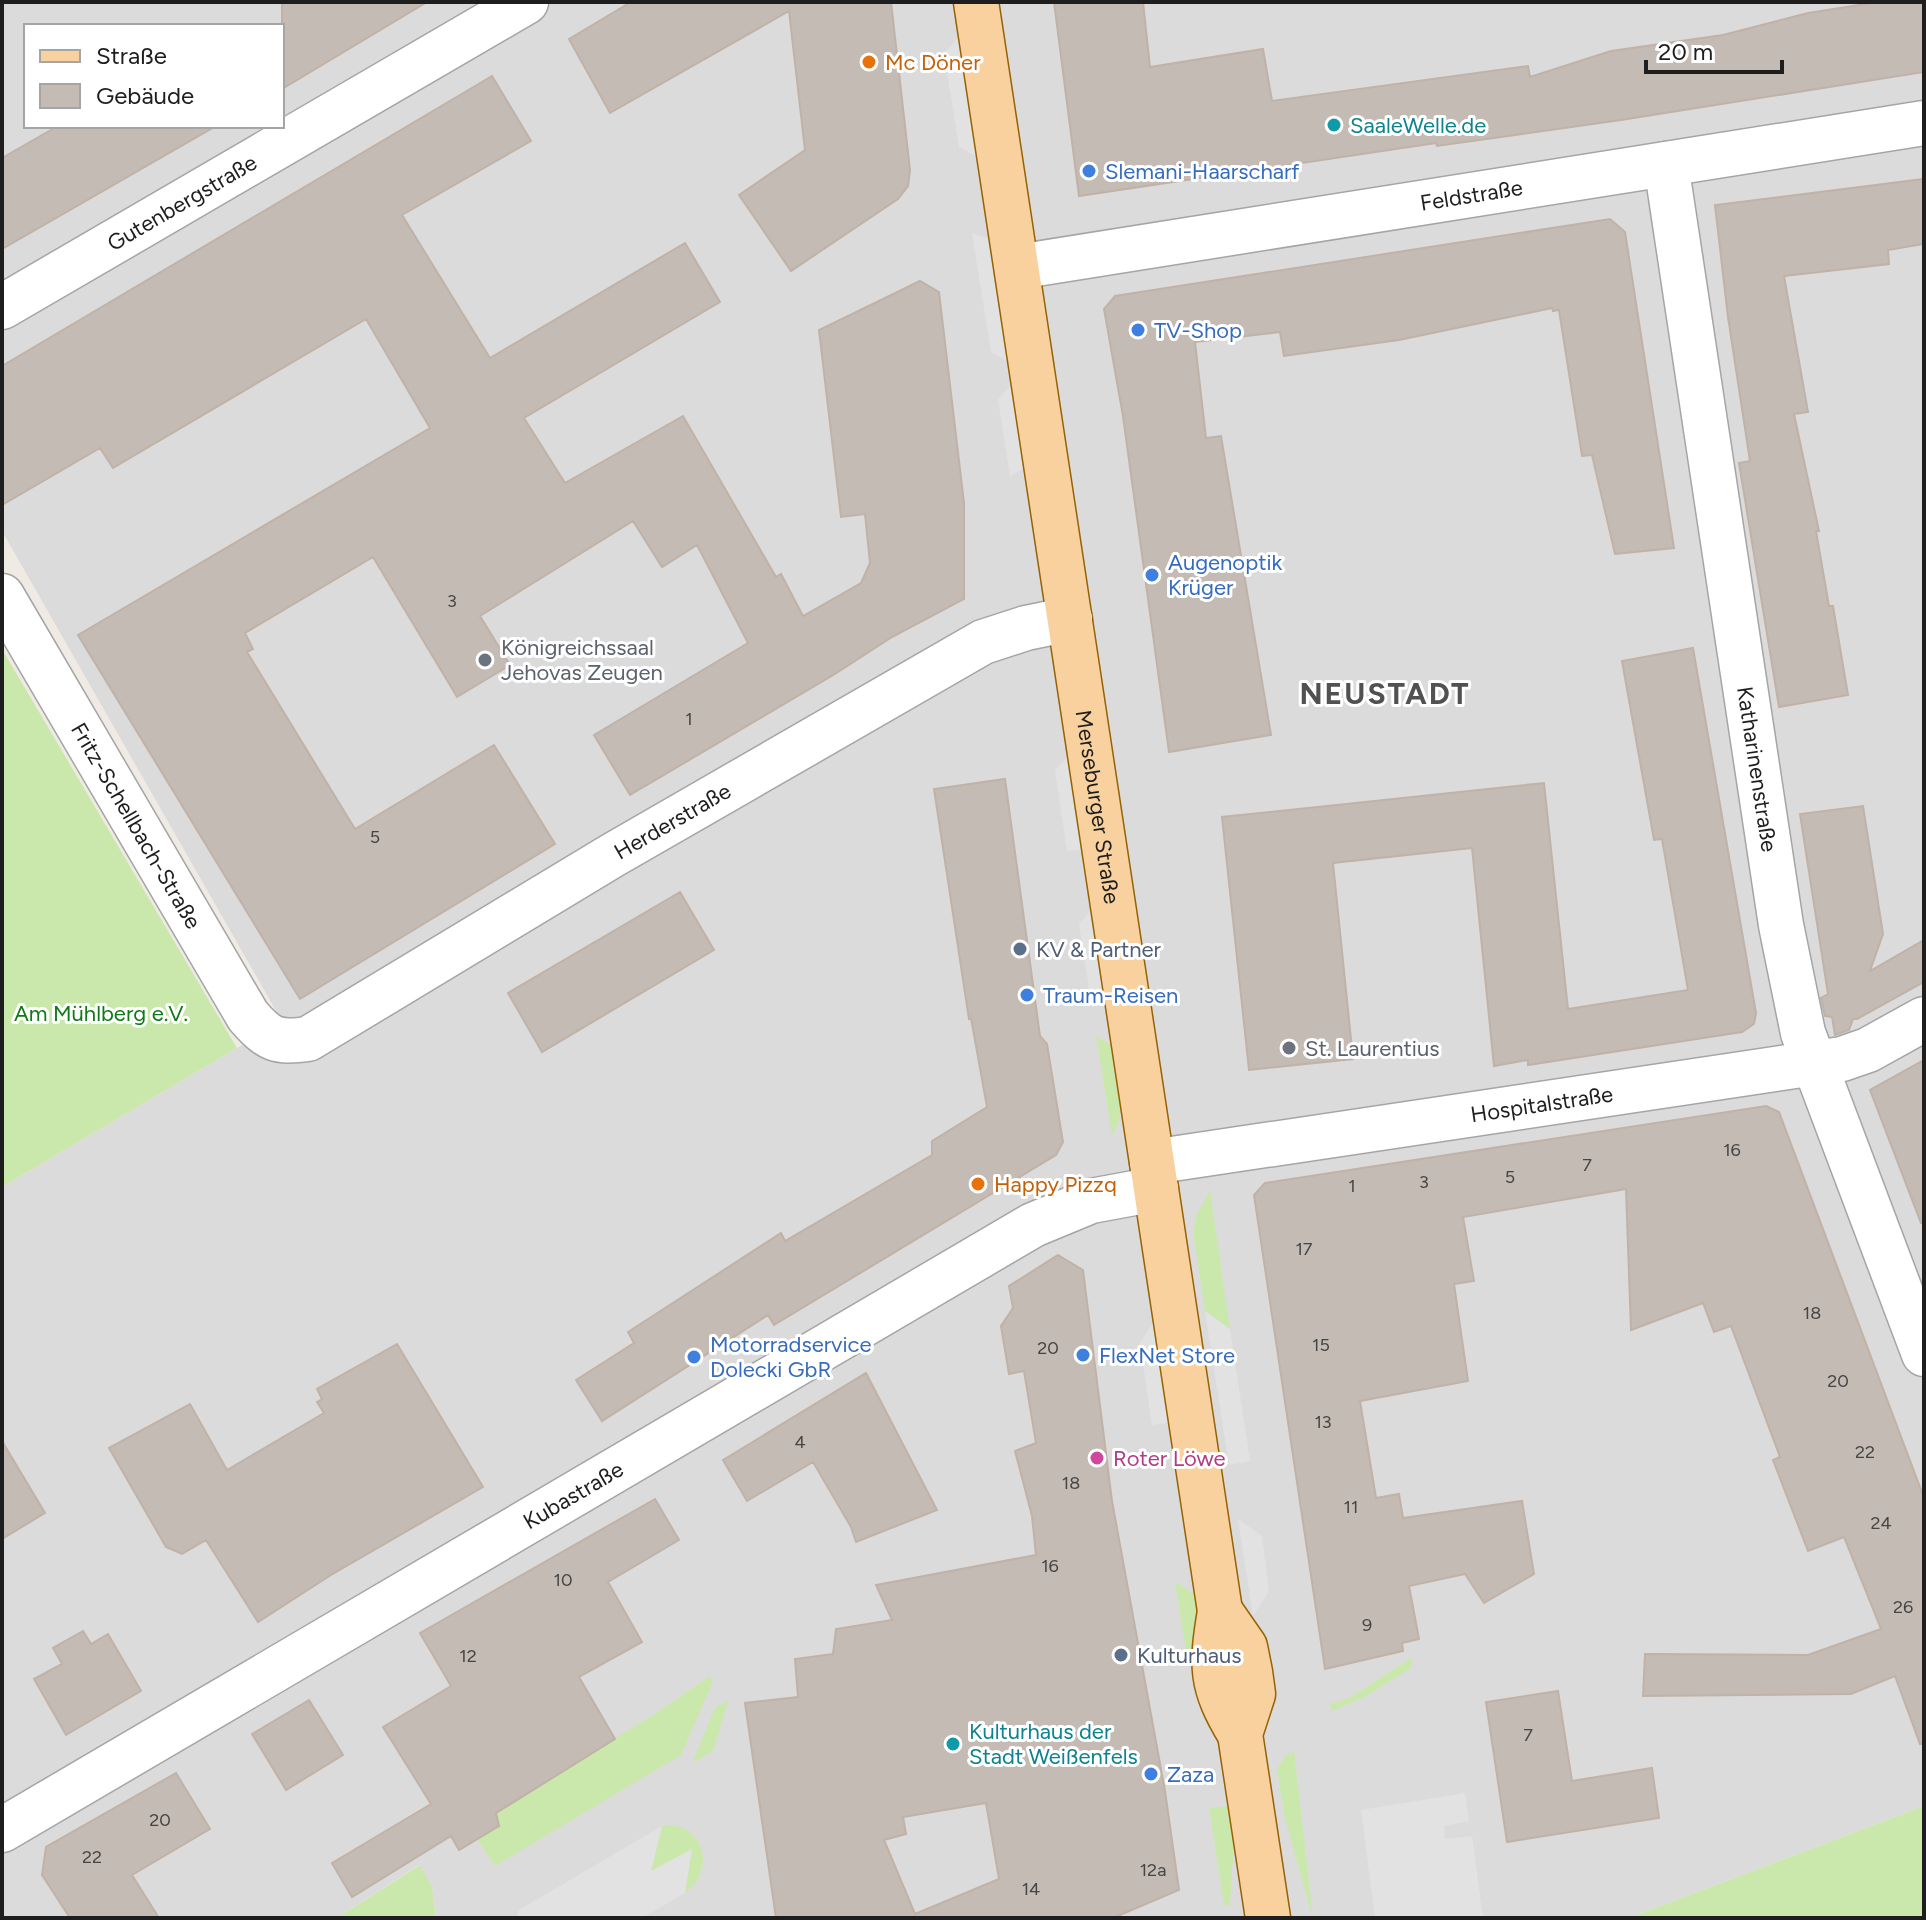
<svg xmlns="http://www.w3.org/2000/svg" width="1926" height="1920" font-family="Figtree,sans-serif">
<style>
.residential{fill:#dcdbdb;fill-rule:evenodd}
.grass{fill:#cae8ab}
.parking{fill:#e2e2e2}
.building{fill:#c3bbb4;stroke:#c0b2a7;stroke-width:2;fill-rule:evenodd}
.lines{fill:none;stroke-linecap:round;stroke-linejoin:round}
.minor-casing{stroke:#a5a5a5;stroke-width:47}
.major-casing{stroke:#956204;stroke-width:47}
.minor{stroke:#fff;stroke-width:44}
.major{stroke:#f9d19f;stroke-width:44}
.food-dot{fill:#e8710a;stroke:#fff;stroke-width:3}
.culture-dot{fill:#0f9aa8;stroke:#fff;stroke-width:3}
.shop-dot{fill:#3f7fe0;stroke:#fff;stroke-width:3}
.worship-dot{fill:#6b7280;stroke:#fff;stroke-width:3}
.service-dot{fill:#5c6f8a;stroke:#fff;stroke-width:3}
.hotel-dot{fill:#d1479c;stroke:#fff;stroke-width:3}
.labels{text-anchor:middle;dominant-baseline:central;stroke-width:6;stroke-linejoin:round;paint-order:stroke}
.number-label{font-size:18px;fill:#474544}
.food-label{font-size:22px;fill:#c56008;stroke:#fff;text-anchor:start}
.culture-label{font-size:22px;fill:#0d838f;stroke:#fff;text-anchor:start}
.shop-label{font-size:22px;fill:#366cbe;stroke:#fff;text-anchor:start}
.street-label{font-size:22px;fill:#1e1e1e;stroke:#fff}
.worship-label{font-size:22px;fill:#5b616d;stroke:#fff;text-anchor:start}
.service-label{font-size:22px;fill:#4e5e75;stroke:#fff;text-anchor:start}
.park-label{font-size:22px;fill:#0e7a15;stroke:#fff}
.hotel-label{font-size:22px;fill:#b23c85;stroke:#fff;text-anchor:start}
.district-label{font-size:30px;font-weight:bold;letter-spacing:2px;fill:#515151;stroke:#fff}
</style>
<rect width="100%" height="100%" fill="#efebe4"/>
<!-- residential -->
<path class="residential" d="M2,2h1922v1804l-295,112h-1193l-4,-31 -13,-22 -82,53h-335v-731l235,-139 46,-25 -281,-492zM26,26h256v100h-256z"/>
<!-- grass -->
<path class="grass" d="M2,649l235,399 -235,139z
M1096,1036l19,11c4,30 15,60 -3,88z
M1210,1190l20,139 -25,-18 -12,-80 4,-17z
M1175,1582l23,14 1,67 -12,-5z
M1411,1658l1,7 -4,5 -45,28 -31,13 -2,-7 19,-6z
M710,1676l3,5 -32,74 -186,111 -18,-27 22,-13 -3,-13 160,-100z
M729,1699l-16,52 -21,12 23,-55z
M1294,1751l19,167 -28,-99 -8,-50 9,-14z
M1229,1806l5,31 -4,68h-6l-15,-97z
M1924,1806v112h-295z
M672,1825c36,6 41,48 13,68l7,-44 -41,23 11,-46z
M420,1865l12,22 4,31h-99z"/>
<!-- parking -->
<path class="parking" d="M962,34l18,124 -21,-11 -15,-94z
M972,233l21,7 18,124 -20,-12z
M1014,382l13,85 -17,9 -12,-77z
M1072,752l14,97 -19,2 -12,-81z
M1094,907l14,90 -16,11 -13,-84z
M1205,1311l25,18 20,132 -21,4z
M1156,1318l16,104 -20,3 -12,-82z
M1238,1519l24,17 7,55 -16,25z
M1465,1793l4,28 -25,5 1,13 27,-3 11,82h-108l-14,-108z
M662,1826l-11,45 41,-22 -7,44 -43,25h-125l2,-8z"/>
<!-- building -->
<path class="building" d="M282,2h145l-145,87z
M631,2h260l19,168 -2,16 -10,13 -107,72 -52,-76 66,-45 -16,-139 -179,102 -41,-74z
M1054,2h89l7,65 113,-18 9,52 256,-35 2,11 81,-26 112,-16 85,-22 70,-11h46v70l-303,48 -184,26 -1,-3 -357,53z
M492,76l39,65 -129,74 88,143 195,-115 35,59 -196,116 41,65 118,-67 93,161 5,-3 22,42 58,-33 9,-20 -5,-49 -24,3 -22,-187 101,-49 19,11 25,211v96l-72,38 -57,37 -205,121 -36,-60 154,-92 -51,-98 -35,22 -29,-46 -153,95 30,49 -53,32 -84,-140 -128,76 8,16 -6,3 108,177 139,-84 61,99 -255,155 -222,-364 352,-207 -64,-109 -253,149 -13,-20 -98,57v-139z
M58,126h158l-214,123v-91z
M1924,179v65l-36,6 1,14 -105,12 24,136 -14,2 25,117h-3l13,75h4l15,89 -69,12 -40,-244 11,-2 -22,-144 -13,-112z
M1610,219l15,13 49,316 -59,6 -23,-99 -10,1 -23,-146 -6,1 -1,-3 -153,32 -115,16 -4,-24 -85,10 11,96 15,-2 50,299 -102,17 -46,-336 -19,-107 11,-13z
M1693,648l63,365 -2,11 -12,8 -214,33v-5l-34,6 -22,-218 -139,15 20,196 -104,11 -27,-253 322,-34 24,226 120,-19 -26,-151 -8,1 -32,-179z
M1005,779l35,257 7,8 16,98 -7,13 -282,170 -6,-10 -166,106 -26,-41 58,-37 -6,-11 153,-99 4,8 147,-86v-14l55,-34 -16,-89 -2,1 -35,-230z
M1863,806l20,128 -13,37 54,-31v42l-67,37h-4l-4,11 -14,5 -3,-18 -7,-1 -4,-18 7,-4 -28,-180z
M680,892l34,58 -172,102 -34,-59z
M1924,1060v162l-3,1 -51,-133z
M1766,1106l13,6 145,386v245l-4,1 -25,-68 -44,18 -208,2 2,-42 163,1 73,-26 -37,-92 -36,14 -35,-91 7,-3 -49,-131 -17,6 -11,-29 -72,27 -5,-141 -163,28 11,64 -20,3 14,97 -108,20 16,97 23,-4 4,24 119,-17 12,73 -50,29 -19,-29 -56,12 10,53 -17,4 1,8 -78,18 -71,-474 11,-12z
M1058,1255l25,15 29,231 53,290 14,99 -66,28h-337l-31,-215 53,-6 -3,-38 38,-5 3,-25 56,-9 -16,-35 160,-30 -4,-39 -17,-65 21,-8 -12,-72 -15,3 -8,-48 12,-18 -4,-22zM986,1803l13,76 -84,35 -31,-74 22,-6 -3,-17z
M397,1344l86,143 -152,88 -73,47 -52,-82 -24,14 -16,-7 -57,-99 81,-44 37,66 97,-57 -7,-11 5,-3 -5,-10z
M866,1373l71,137 -81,32 -5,-15 -38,-65 -66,39 -24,-41z
M2,1441l43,72 -43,26z
M655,1499l24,41 -71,42 34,60 -63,35 36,62 -119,74 3,13 -40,24 -8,-14 -99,61 -20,-34 99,-59 -48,-77 68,-41 -31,-53z
M83,1631l8,13 17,-10 33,57 -75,44 -32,-56 28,-15 -9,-16z
M1558,1691l14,90 80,-13 7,50 -152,24 -21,-140z
M309,1700l34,55 -57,35 -34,-56z
M176,1773l34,56 -78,46 27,43h-89l-28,-43 4,-28z"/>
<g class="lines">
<!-- minor casing -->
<g class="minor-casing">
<g id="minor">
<path id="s1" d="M1666,164l115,761 22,108 121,321"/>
<path id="s2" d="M1017,267l907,-144"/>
<path id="s3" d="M2,307l524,-305"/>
<path id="s4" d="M2,596l246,420c21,24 28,27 60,23l305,-184 370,-213 43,-14 44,-9"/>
<path id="s5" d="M1152,1162l690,-103 26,-9 56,-31"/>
<path id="s6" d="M2,1830l1031,-605 58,-24 65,-12"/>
</g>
</g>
<!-- major casing -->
<g class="major-casing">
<g id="major">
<path id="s7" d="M976,2l244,1609c-9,55 -10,74 20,123"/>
<path d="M1220,1611l25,36 5,25 3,22 -13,40 28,184"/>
</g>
</g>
<!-- minor -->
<use href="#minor" class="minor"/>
<!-- major -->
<use href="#major" class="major"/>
</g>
<!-- markers -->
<g class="food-dot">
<circle cx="869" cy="62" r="8"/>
<circle cx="978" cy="1184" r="8"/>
</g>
<g class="culture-dot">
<circle cx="1334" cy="125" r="8"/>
<circle cx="953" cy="1744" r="8"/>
</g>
<g class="shop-dot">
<circle cx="1089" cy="171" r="8"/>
<circle cx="1138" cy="330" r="8"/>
<circle cx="1152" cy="575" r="8"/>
<circle cx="1027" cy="995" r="8"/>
<circle cx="1083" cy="1355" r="8"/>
<circle cx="694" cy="1357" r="8"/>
<circle cx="1151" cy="1774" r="8"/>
</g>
<g class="worship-dot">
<circle cx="485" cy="660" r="8"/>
<circle cx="1289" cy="1048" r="8"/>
</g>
<g class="service-dot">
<circle cx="1020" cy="949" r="8"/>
<circle cx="1121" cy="1655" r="8"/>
</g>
<circle class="hotel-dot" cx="1097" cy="1458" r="8"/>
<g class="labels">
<!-- number labels -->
<g class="number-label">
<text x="452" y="601">3</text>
<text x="689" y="719">1</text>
<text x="375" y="837">5</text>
<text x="1732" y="1150">16</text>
<text x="1587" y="1165">7</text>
<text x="1510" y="1177">5</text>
<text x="1424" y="1182">3</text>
<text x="1352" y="1186">1</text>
<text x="1304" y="1249">17</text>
<text x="1812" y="1313">18</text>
<text x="1321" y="1345">15</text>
<text x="1048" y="1348">20</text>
<text x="1838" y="1381">20</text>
<text x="1323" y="1422">13</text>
<text x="800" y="1442">4</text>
<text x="1865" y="1452">22</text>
<text x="1071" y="1483">18</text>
<text x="1351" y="1507">11</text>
<text x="1881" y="1523">24</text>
<text x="1050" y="1566">16</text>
<text x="563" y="1580">10</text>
<text x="1903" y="1607">26</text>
<text x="1367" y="1625">9</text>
<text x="468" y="1656">12</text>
<text x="1528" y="1735">7</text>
<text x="160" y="1820">20</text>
<text x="92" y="1857">22</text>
<text x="1153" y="1870">12a</text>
<text x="1031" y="1889">14</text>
</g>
<!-- food labels -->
<g class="food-label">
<text x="885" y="62">Mc Döner</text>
<text x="994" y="1184">Happy Pizzq</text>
</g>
<!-- culture labels -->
<g class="culture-label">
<text x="1350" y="125">SaaleWelle.de</text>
<text x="969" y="1731">Kulturhaus der<tspan x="969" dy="25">Stadt Weißenfels</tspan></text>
</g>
<!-- shop labels -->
<g class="shop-label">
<text x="1105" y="171">Slemani-Haarscharf</text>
<text x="1154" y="330">TV-Shop</text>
<text x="1168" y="562">Augenoptik<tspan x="1168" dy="25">Krüger</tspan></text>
<text x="1043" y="995">Traum-Reisen</text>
<text x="710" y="1344">Motorradservice<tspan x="710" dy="25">Dolecki GbR</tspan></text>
<text x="1099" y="1355">FlexNet Store</text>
<text x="1167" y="1774">Zaza</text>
</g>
<!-- street labels -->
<g class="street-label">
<text stroke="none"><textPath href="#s2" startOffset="460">Feldstraße</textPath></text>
<text stroke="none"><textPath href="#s3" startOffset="208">Gutenbergstraße</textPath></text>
<text stroke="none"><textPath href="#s1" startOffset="612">Katharinenstraße</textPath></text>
<text stroke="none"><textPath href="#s7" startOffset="814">Merseburger Straße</textPath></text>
<text stroke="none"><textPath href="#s4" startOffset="980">Herderstraße</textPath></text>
<text stroke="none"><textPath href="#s4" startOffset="266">Fritz-Schellbach-Straße</textPath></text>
<text stroke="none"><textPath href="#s5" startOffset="394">Hospitalstraße</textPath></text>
<text stroke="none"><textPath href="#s6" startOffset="662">Kubastraße</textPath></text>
</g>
<!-- worship labels -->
<g class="worship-label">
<text x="501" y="647">Königreichssaal<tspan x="501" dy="25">Jehovas Zeugen</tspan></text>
<text x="1305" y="1048">St. Laurentius</text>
</g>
<!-- service labels -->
<g class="service-label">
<text x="1036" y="949">KV &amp; Partner</text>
<text x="1137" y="1655">Kulturhaus</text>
</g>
<!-- park labels -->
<g class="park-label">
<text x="101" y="1013">Am Mühlberg e.V.</text>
</g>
<!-- hotel labels -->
<g class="hotel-label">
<text x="1113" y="1458">Roter Löwe</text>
</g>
<!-- district labels -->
<g class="district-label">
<text x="1385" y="693">NEUSTADT</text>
</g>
</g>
<!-- border -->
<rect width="1926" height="1920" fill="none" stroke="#1e1e1e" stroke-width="8"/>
<!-- legend -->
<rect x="24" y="24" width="260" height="104" fill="#ffffff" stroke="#a5a5a5" stroke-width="2"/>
<rect x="40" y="50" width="40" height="12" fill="#f9d19f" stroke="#a5a5a5" stroke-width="2"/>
<text x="96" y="64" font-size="24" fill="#1e1e1e">Straße</text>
<rect x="40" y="84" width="40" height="24" fill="#c3bbb4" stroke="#a5a5a5" stroke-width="2"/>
<text x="96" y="104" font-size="24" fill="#1e1e1e">Gebäude</text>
<!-- scale -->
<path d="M1646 60v12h136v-12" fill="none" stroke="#1e1e1e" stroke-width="4"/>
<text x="1658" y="60" font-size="24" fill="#1e1e1e" stroke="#ffffff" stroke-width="6" paint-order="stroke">20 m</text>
</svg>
